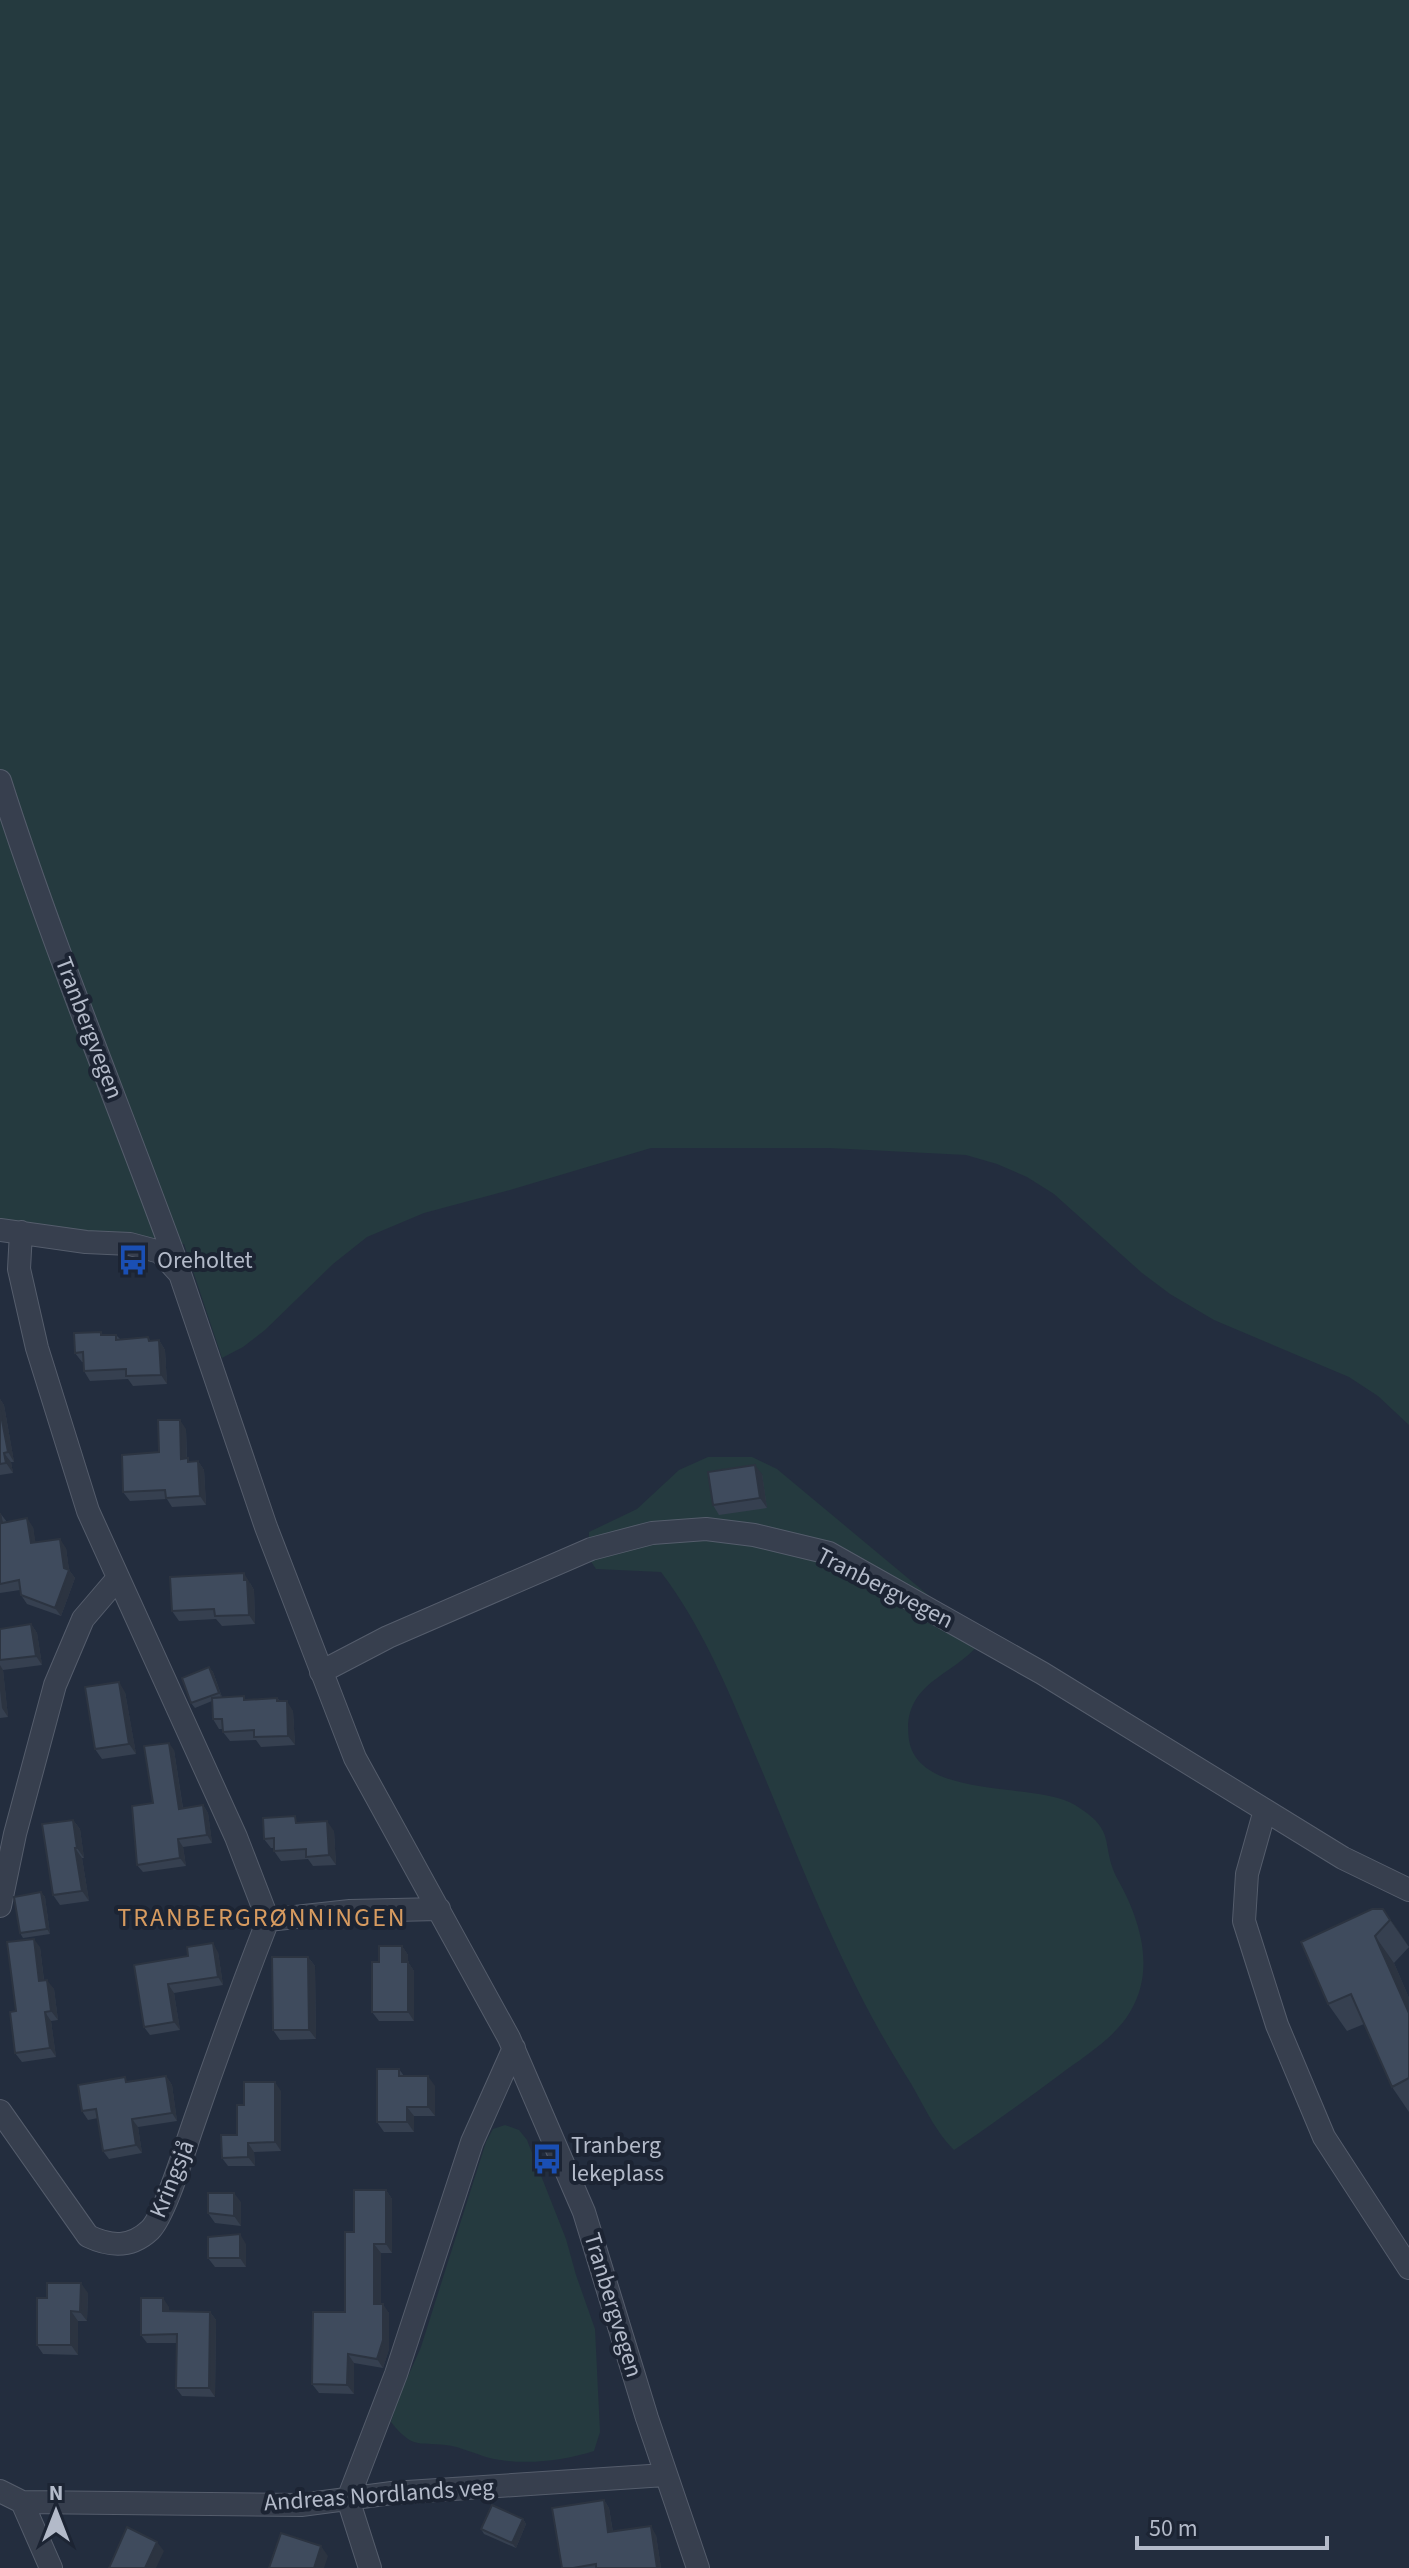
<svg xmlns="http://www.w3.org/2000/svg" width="1409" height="2568" font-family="'Source Sans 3',sans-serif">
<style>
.green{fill:#253a3f}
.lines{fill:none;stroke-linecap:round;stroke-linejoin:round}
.street-casing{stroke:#555d6c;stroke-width:24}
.street{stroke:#373f4e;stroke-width:22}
.wall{fill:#364050}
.shaded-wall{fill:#2c3441}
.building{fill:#3f4b5d;stroke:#2c3441;stroke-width:2}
.labels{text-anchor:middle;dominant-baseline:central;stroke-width:8;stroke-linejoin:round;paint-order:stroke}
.street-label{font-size:24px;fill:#b3bac9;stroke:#1c2433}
.poi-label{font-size:24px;fill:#b3bac9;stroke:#1c2433;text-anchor:start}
.neighbourhood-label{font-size:26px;letter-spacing:2px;fill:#d79b60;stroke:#1c2433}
</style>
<rect width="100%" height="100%" fill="#232d3e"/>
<!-- green -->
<path class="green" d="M0,0h1409v1425l-31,-29 -29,-19 -135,-57 -44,-26 -28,-21 -88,-79 -27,-17 -30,-13 -31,-9 -137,-7h-178l-141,42 -86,23 -57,24 -34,27 -68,66 -22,17 -21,11 -38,-114 -72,-2 -112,-8z
M708,1457h44l25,12 156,130 53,34c-22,43 -86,44 -77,107 10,61 127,41 166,65 44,27 24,38 43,75 22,39 38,90 12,132 -16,27 -47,45 -72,64 -34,25 -68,50 -104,74 -22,-22 -32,-50 -49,-76 -61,-97 -101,-203 -145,-308 -28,-67 -55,-136 -99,-194l-65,-3 -8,-12 1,-25 48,-23 42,-39z
M505,2125l14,5 8,10 39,99 10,36 19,54 5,103 -6,19c-32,10 -67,14 -100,8 -14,-3 -28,-10 -42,-13 -33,-6 -37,6 -61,-24l7,-23 23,-52 65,-205 7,-13z"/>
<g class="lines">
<!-- street casing -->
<g class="street-casing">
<path id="street" d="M0,781c52,163 118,322 177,483
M0,1230l86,12 44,2 30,8 20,22 86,253 89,231 154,280 75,174 63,206 51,150
M21,1232l-2,37 18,79 51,163 148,326 32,83
M321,1672l67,-35 203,-88 61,-16 54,-4 48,6 75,18 213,120 301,185 66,32
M1265,1810l-18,64 -3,47 33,104 47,112 85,131
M0,1906l15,-72 40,-149 28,-66 35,-41
M268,1920l82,-9 89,-2
M0,2111l88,125c23,11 43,12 62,-6 15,-15 34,-79 42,-102 24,-70 49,-139 76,-208
M0,2491l22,11 279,3 91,-12 273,-18
M22,2502l29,66
M370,2568l-22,-69 48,-125 76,-232 42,-94"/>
</g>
<!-- street -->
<use href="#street" class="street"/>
</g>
<!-- wall -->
<path class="wall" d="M101,1332l2,3h13l4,4 28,-2 3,4 8,-1 6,10 2,34 -34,2 -5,-7 -38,2 -6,-10 -1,-9h-1l-7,-9z
M0,1399l4,6 10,57h-3l2,11 -13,2z
M186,1429l1,29 3,4 8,-1 6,9 2,35 -34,2 -5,-8 -37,2 -7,-9 36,-40z
M762,1474l5,34 -48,7 -6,-10z
M0,1513l7,9 26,5 2,15 31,6 3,22 6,8 -14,38 -34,-12 -6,-9 -1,-5 -20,3z
M250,1583l4,7 1,34 -33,2 -6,-7 -37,2 -7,-10z
M31,1624l6,9 5,32 -39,5 5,47 -8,1v-89z
M209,1667l4,5 9,25 25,3 30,-2 3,3 13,10 2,34 -34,2 -5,-7 -26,1 -7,-9v-3h-4l-6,-10 -1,-18 -17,7 -4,-5z
M125,1692l11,62 -34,5 -7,-10z
M174,1750l9,58 20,-3 5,8 4,30 -29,4 3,19 -43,6 -6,-7 16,-62z
M73,1820l7,9 4,29h-2l7,43 -29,4 -7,-10z
M300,1823l34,8 2,34 -23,1 -5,-7 -27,2 -7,-10v-3h-3l-7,-9z
M41,1892l4,5 5,37 -27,4 -3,-5z
M1383,1909l26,38 -15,16 15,35v114l-17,-25 -28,-63 -17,7 -19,-27z
M402,1946l6,9v7l6,9v50h-35l-7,-9 7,-50z
M40,1947l4,33 10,9 4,31 -7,1 5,36 -34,5 -7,-9 1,-42z
M218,1952l5,33 -49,8 6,37 -30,5 -6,-8 -10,-62z
M308,1957l7,9 1,73 -36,1 -7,-10z
M399,2069l5,7 31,10v30h-21v16h-30l-7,-10z
M166,2076l6,9 5,36 -39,6 4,26 -33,6 -6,-8 -5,-33 -10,2 -6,-9 47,-29z
M281,2091v60l-27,1 1,14h-27l-6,-8 15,-23 7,-30z
M386,2190l6,9v54h-11v51l8,9v36l-6,19 -29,-5v31l-35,-1 -7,-9 33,-72 9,-80z
M241,2202v24l-26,-3 -7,-10z
M246,2244v23h-31l-7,-9z
M88,2293l-1,28h-9v34l-35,-1 -6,-9 10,-47z
M169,2307v4l41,1 6,8 -1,77 -33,-1 -6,-8 1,-45h-30l-6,-8z
M604,2500l5,8 4,24 43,3 5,33h-99z
M523,2519l3,5 -10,24 -32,-14 -3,-5z"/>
<!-- shaded-wall -->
<path class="shaded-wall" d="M159,1340l6,10 2,34 -6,-9z
M0,1399l4,6 10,57 -6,-10 -8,-42z
M180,1420l6,9 1,39 -6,-9z
M4,1453l7,9 2,11 -7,-10z
M198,1461l6,9 2,35 -6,-9z
M755,1465l7,9 5,34 -7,-10z
M27,1518l6,9 4,24 -6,-8z
M60,1539l6,9 3,22 6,8 -14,38 -6,-8 9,-40z
M244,1573l10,17 1,34 -6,-9z
M31,1624l6,9 5,32 -6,-9z
M0,1665l3,5 5,47 -6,-9 -2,-18z
M209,1667l4,5 9,26 -3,-5z
M119,1682l6,10 11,62 -7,-10z
M287,1701l6,10 2,34 -7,-9z
M169,1743l5,7 10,66 -5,-7z
M203,1805l5,8 4,30 -5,-8z
M73,1820l7,9 4,29 -7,-10z
M327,1821l7,10 2,34 -7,-10z
M178,1839l5,8 3,19 -6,-8z
M75,1848l7,10 7,43 -7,-10z
M41,1892l4,5 5,37 -3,-5z
M1383,1909l19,27 7,11 -19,-27z
M1375,1936l19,27 15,35v15z
M34,1939l6,8 5,43 -6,-9z
M213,1943l5,9 5,33 -5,-8z
M402,1946l6,9v7l6,9v50l-6,-9 -6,-50z
M308,1957l7,9 1,73 -7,-9z
M47,1980l7,9 4,31 -7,-9z
M168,1984l6,9 6,37 -6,-8z
M45,2012l6,9 5,36 -6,-9z
M166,2076l6,9 5,36 -5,-8z
M428,2076l7,10v30l-7,-9z
M275,2082l6,9v60l-6,-9z
M407,2107l7,9v16l-7,-10z
M132,2119l6,8 4,26 -6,-8z
M248,2143l6,9 1,14 -7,-9z
M386,2190l6,9v54l-6,-9z
M234,2193l7,9v24l-7,-10z
M240,2234l6,10v23l-6,-9z
M374,2244l7,9v60l-7,-9z
M81,2283l7,10 -1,28 -7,-9z
M163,2298l6,9v13l-6,-9z
M383,2304l6,9v36l-6,19 -6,-9z
M71,2311l7,10v34l-7,-10z
M210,2312l6,8 -1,77 -6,-9z
M348,2354l6,9v31l-7,-9z
M604,2500l5,8 5,32 -6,-8z
M523,2519l3,5 -10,24 -4,-5z
M651,2526l5,9 5,33h-4z
M157,2542l7,9 -8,17h-11z
M321,2546l7,10 -4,12h-10z"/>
<!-- building -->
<path class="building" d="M101,1332v3h15v5l32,-3 1,4 10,-1 2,35 -35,1v-7l-42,2 -1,-19 -8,1 -1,-20z
M0,1410l8,42 -4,1 2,10 -6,1z
M158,1420h22l1,39 7,-1v4l10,-1 2,35 -34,2 -1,-8 -42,2 -1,-37 37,-3z
M755,1465l5,33 -47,7 -5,-33z
M0,1513l2,10 25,-5 4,25 29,-4 4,29 5,2 -14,38 -34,-13 -2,-15 -19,4z
M244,1573v7h3l2,35 -34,1 -1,-7 -42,2 -2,-34z
M31,1624l5,32 -36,4v-31z
M209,1667l10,26 -28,10 -9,-25z
M119,1682l10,62 -34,5 -10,-62z
M244,1696v4l33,-2v3h10l1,35 -34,1v-7l-31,2 -1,-13h-9l-1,-21z
M169,1743l10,66 24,-4 4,30 -29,4 2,19 -43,7 -5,-59 21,-3 -9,-57z
M295,1816l1,7 31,-2 2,34 -23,2v-8l-32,2v-13l-10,1 -1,-21z
M73,1820l4,28h-2l7,43 -29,4 -11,-71z
M41,1892l6,37 -27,4 -6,-36z
M1372,1909h11l7,11 -15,16 34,77v65l-17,9 -41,-93 -23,10 -27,-62z
M34,1939l5,42 8,-1 4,31 -6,1 5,36 -35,5 -5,-41 6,-1 -9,-69z
M213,1943l5,34 -50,7 6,38 -30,5 -10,-62 54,-9 -1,-9z
M379,1946h23v16h6v50h-36v-50h7z
M272,1957h36l1,73h-36z
M377,2069h22v7h29v31h-21v15h-30z
M166,2076l6,37 -40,6 4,26 -33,6 -7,-42 -14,2 -4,-26 47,-8 1,5z
M244,2082h31v60l-27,1v14l-26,1 -1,-23h16v-30h7z
M354,2190h32v54h-12v60h9v36l-6,19 -29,-5 -1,31 -35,-1 1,-72h32v-80h9z
M208,2193h26v23l-26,-3z
M240,2234v24h-32v-21z
M47,2283h34l-1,29 -9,-1v34h-34v-47h10z
M141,2298h22v13l47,1 -1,76h-33l1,-54 -36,1z
M604,2500l4,32 43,-6 6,42h-61v-4l-23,4h-11l-10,-60z
M492,2505l31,14 -11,24 -31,-14z
M127,2527l30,15 -12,26h-36z
M281,2533l40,13 -7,22h-45z"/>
<!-- icons -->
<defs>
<g id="bus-bare" transform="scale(2.4)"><path d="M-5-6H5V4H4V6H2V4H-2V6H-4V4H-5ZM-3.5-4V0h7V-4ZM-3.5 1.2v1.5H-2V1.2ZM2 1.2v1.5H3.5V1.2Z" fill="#1a4fb4" stroke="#1c2433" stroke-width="2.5" paint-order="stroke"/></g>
</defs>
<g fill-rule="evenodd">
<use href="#bus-bare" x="133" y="1260"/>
<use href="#bus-bare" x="547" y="2159"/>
</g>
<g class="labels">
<!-- street labels -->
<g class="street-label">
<text transform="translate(89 1028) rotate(69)">Tranbergvegen</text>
<text transform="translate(885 1588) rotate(27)">Tranbergvegen</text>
<text transform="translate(172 2179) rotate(-68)">Kringsjå</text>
<text transform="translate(613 2305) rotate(73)">Tranbergvegen</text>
<text transform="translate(379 2495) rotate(-4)">Andreas Nordlands veg</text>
</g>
<!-- poi labels -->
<g class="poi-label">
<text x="157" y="1260">Oreholtet</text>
<text x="571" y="2145">Tranberg<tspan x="571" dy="28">lekeplass</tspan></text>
</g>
<!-- neighbourhood labels -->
<g class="neighbourhood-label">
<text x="262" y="1917">TRANBERGRØNNINGEN</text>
</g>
</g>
<!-- north arrow -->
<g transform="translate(56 2512)" stroke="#1c2433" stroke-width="6" paint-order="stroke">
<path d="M0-6L14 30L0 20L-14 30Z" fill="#b3bac9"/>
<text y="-12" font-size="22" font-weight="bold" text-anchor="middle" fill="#b3bac9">N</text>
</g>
<!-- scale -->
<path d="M1137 2536v12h190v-12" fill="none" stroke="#b3bac9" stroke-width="4"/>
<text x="1149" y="2536" font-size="24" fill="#b3bac9" stroke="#1c2433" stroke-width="6" paint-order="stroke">50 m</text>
</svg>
